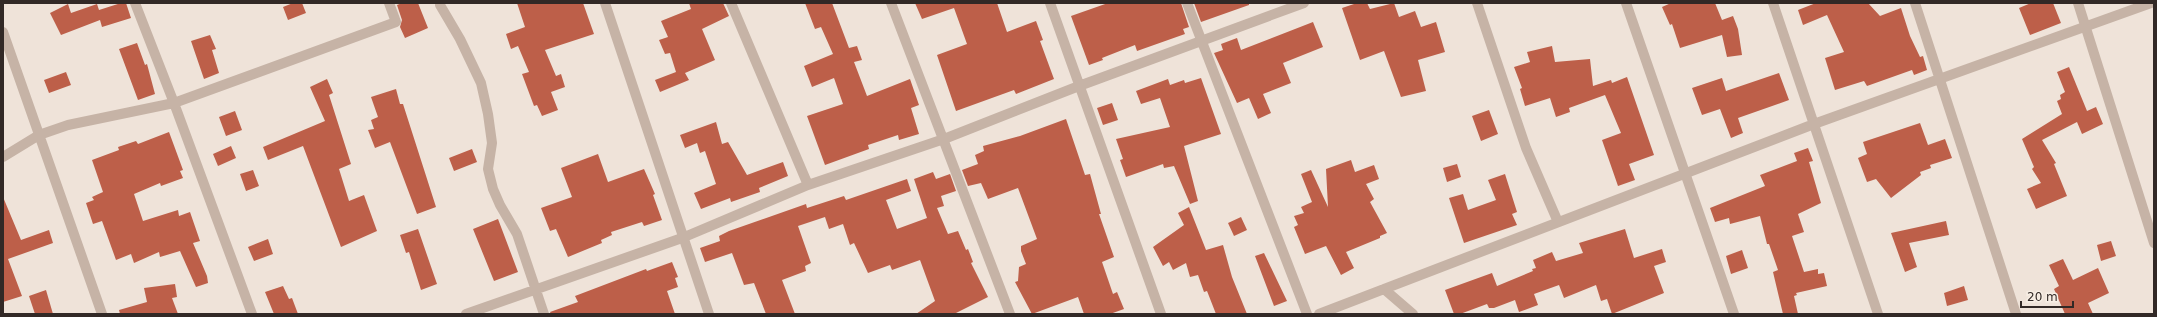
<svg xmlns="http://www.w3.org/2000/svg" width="2157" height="317" font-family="'DejaVu Sans',sans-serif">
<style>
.building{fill:#bd5f49}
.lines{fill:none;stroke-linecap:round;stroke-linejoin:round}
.street{stroke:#c6b3a6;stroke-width:10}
</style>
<rect width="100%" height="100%" fill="#efe3d9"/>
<!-- building -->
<path class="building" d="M121,3h5l5,15 -29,9 -2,-7 -39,15 -11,-22 18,-9 3,9 26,-9 2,6z
M293,3h9l4,10 -18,7 -5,-13z
M402,3h16l10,25 -23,10 -5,-11 2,-7 -5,-15z
M517,3h66l11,31 -49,16 11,26 5,-2 4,13 -14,5 7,18 -16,6 -5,-11 -3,1 -12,-32 7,-2 -11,-26 -7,3 -5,-15 19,-7z
M689,3h34l6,13 -27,13 13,31 -30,13 4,7 -29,12 -5,-12 21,-8 -6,-19 -5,1 -6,-14 9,-3 -7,-16 30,-12z
M805,3h27l17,45 8,-2 5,14 -8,2 13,34 43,-17 9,26 -8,3 8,26 -20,6 -1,-5 -30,10 1,4 -44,16 -18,-49 36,-12 -9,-26 -22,9 -8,-21 29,-12 -12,-27 -6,2z
M915,3h82l10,29 29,-11 7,19 -3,1 14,38 -38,15 -2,-4 -58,21 -19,-56 30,-11 -13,-36 -32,11z
M1108,3h73l8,24 -6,2 2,5 -48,17 -2,-6 -33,13 1,2 -14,5 -18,-49z
M1194,3h55v2l-48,17z
M1357,3h10l3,6 24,-6 5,14 16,-6 6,16 15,-5 9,30 -27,8 8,31 -25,6 -17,-46 -24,9 -18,-52z
M1671,3h44l7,17 11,-4 5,13 4,26 -15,2 -5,-22 -42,13 -8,-24 -2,1 -8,-18z
M1816,3h52l12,13 21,-8 9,28 10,21 3,-1 4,14 -13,5 -2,-5 -45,16 -3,-5 -29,9 -10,-32 19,-6 -17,-37 -24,10 -5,-15z
M2031,3h22l8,20 -31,12 -11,-27z
M1313,22l10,25 -40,16 8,20 -28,11 8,19 -13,6 -9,-21 -12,5 -23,-50 9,-3 -2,-6 16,-6 4,12z
M210,35l6,14 -4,1 7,23 -15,6 -13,-38z
M137,43l8,22 2,-1 8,30 -17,6 -19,-51z
M1552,46l3,16 35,-3 3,27 18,-6 1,3 15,-6 27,78 -25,9 6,16 -17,6 -16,-46 19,-7 -16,-38 -36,13 1,4 -14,5 -6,-19 -25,8 -5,-17 2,-1 -8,-21 16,-5 -3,-10z
M2069,67l18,44 9,-4 7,17 -21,10 -5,-12 -35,18 14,23 -2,1 13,32 -31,13 -9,-20 14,-6 -9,-14 2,-2 -12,-28 40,-25 -5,-13 4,-2 -1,-4 5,-3 -8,-20z
M66,72l5,13 -22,8 -5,-13z
M1779,73l10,27 -51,18 5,15 -12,5 -11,-29 -18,6 -10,-27 30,-10 4,13z
M1201,78l20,56 -37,12 14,55 -8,3 -16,-38 -10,2 -1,-4 -37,13 -6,-17 3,-1 -7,-20 54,-12 -10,-29 -19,6 -5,-13 32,-12 2,6 14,-5 1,3z
M327,79l6,14 -4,2 22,69 -12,5 10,32 15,-6 13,36 -36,16 -38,-101 -35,14 -5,-13 62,-26 -15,-34z
M396,89l4,15h3l33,103 -19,7 -27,-72 -15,6 -7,-18 6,-1 -3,-9 7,-3 -7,-20z
M1112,103l6,17 -15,5 -6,-17z
M1489,110l9,24 -17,7 -9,-25z
M235,111l7,19 -16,6 -7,-19z
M1066,119l19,56 5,-1 11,40h-2l15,43 -12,5 11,32 4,-2 7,17 -14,5h-26l-6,-17 -46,17 -17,-32 3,-1 1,-14 7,-3 -5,-13v-5l16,-7 -19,-51 -30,11 -7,-16 -13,3 -6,-16 16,-6 -3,-9 9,-4 -1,-5 37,-10z
M716,122l6,22 6,-2 19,33 36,-13 5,14 -29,12 1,4 -29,10 -1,-4 -29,11 -7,-16 22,-9 -11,-33 -5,2 -3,-10 -12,5 -5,-13z
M1920,123l8,22 17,-6 7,19 -22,7 1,3 -11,4 1,3 -30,23 -15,-19 -9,3 -9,-24 9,-4 -4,-12z
M169,132l14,38 -3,1 3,7 -22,8 -1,-3 -26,11 9,27 35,-11 1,6 11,-4 10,29 -7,2 14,33 1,7 -12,4 -16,-36 -20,6 -1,-5 -25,11 -3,-9 -15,6 -14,-39 -9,3 -7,-21 8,-3 -2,-3 11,-5 -11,-32 27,-10 -1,-3 18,-6 2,3z
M231,146l5,12 -18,8 -5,-12z
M1808,148l5,13 -4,1 12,41 -23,11 6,18 -12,4 12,36 14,-3v5l6,-1 3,13 -31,7 1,2 -3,1 4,18h-15l-10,-42 5,-2 -9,-26h-2l-7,-28 -30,8 -1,-6 -14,4 -5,-14 55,-22 -5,-11 37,-14 -3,-8z
M472,149l5,13 -23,9 -5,-13z
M598,154l10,28 36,-13 11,25 -2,1 9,25 -18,6 -2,-4 -31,10 1,3 -11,5 1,3 -34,14 -12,-28 -6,2 -9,-23 31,-11 -11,-29z
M1351,160l4,12 19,-7 5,14 -13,5 8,15 -4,3 17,31 -7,3v2l-34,14 8,16 -13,7 -15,-29 -21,8 -11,-27 4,-2 -4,-9 10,-3 -3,-6 11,-5 -11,-28 10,-4 17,37 -2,-38z
M1457,164l4,13 -14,5 -4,-14z
M253,170l6,16 -13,5 -6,-17z
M933,172l3,7 14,-5 6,17 -15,5 3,10 -7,2 11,26 10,-3 8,19 2,-1 5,13 -2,1 17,34 -34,17h-38l19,-13 -15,-41 -28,10 -2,-5 -22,8 -14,-30 -4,2 -7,-21 -14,5 -4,-12 -27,9 13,37 -6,3 1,5 -24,9 13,34h-29l-12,-31 -10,2 -12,-32 -27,9 -5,-14 20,-7 -1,-5 10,-5 77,-27 1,4 37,-12 2,4 61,-21 4,12 -25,9 11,29 30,-11 -13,-39z
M1505,174l12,38 -5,2 5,11 -53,18 -15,-45 14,-4 5,16 28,-10 -8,-20z
M3,197l18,43 28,-10 4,13 -45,16 14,37 -19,6z
M1189,207l17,43 17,-5 9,32 15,37h-31l-9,-23 -3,1 -6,-17 -8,2 -4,-14 -13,7 -4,-8 -6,4 -10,-19 31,-22 -6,-12z
M1241,217l6,13 -13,6 -6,-13z
M498,219l20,53 -24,9 -21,-52z
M1946,221l3,14 -40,8 8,24 -12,5 -14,-39z
M418,229l19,55 -16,6 -12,-38 -3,1 -6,-18z
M1625,229l9,29 28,-9 4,13 -12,4 10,27 -52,21 -5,-15 -6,2 -5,-16 -32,13 -5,-13 -25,9 4,11 -19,7 -4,-12 -21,8h-5l-2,-4 -27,10h-6l-9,-24 47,-17 5,13 36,-15 -1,-2 4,-1 -3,-8 19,-8 4,9 27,-8 -4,-10z
M268,239l5,15 -19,7 -6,-14z
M2111,241l5,15 -15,5 -4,-16z
M1742,250l6,18 -17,6 -5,-18z
M1264,253l23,48 -13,5 -19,-50z
M2063,259l10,21 25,-12 11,25 -21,10 5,11h-28l-11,-25 5,-3 -10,-21z
M672,262l6,15 -3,1 3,9 -11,4 8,23h-124l-1,-2 28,-10 -3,-6 71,-27 1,2z
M175,284l2,13 -5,1 6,16h-58l-1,-4 28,-8 -3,-14z
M283,286l6,13 3,-1 6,16h-24l-9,-22z
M1964,286l4,14 -21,6 -3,-13z
M46,290l7,24h-18l-6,-18z"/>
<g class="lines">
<!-- street -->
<path class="street" d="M135,3l39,100 78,211
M605,3l104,311
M731,3l77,182
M891,3l119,311
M1050,3l111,311
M1187,3l120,311
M1477,3l49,145 32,74
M1626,3l108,311
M1773,3l105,311
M1915,3l101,311
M2078,3l76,240
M440,5l20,34 21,44 7,31 4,29 -4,26 5,20 7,16 17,29 27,80
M3,32l99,282
M3,157l36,-22 29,-10 106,-22 222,-81 -7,-19
M1384,289l29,25
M466,314l216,-76 126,-53 136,-46 135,-53 225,-83
M1319,314l495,-190 337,-121"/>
</g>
<!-- border -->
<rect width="2157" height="317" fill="none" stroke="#322926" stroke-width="8"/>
<!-- scale -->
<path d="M2021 301v6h52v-6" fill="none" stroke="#322926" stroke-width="2"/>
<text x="2027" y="301" font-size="12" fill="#322926" stroke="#f7eee4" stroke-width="3" paint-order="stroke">20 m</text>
</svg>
